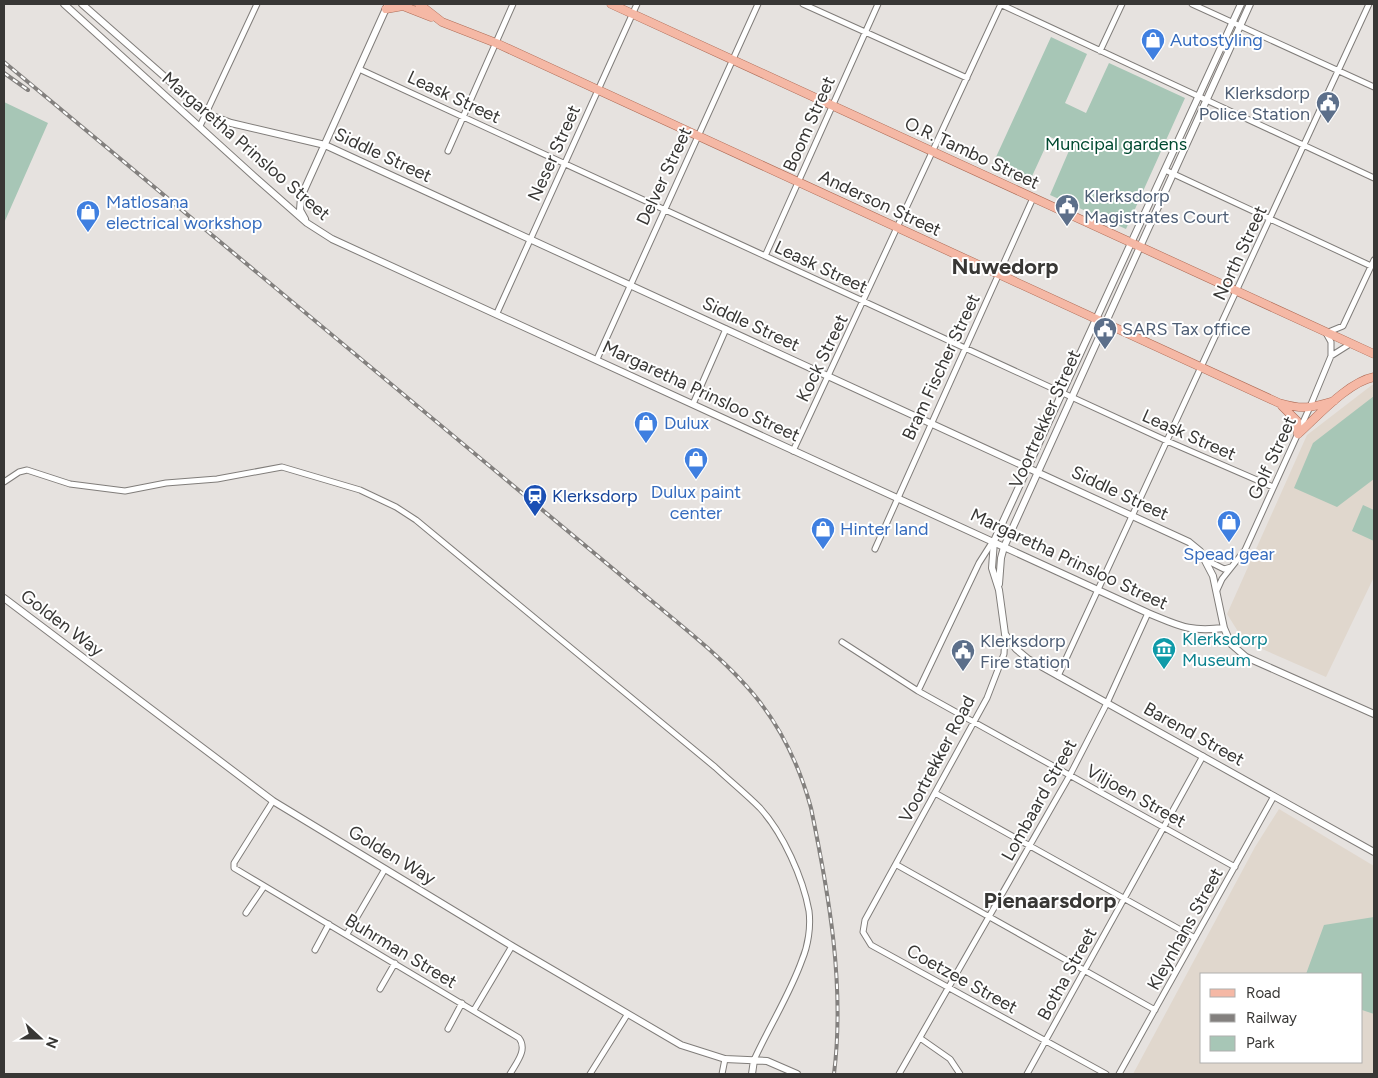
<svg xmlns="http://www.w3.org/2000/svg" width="1378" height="1078" font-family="Figtree,sans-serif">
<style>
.built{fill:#e0d7cd;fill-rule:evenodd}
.green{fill:#a7c6b6}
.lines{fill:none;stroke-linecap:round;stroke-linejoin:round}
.minor-casing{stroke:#807d7a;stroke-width:7}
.tertiary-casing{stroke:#807d7a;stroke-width:8}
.primary-casing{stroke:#ae6c57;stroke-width:9}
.minor{stroke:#fff;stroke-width:5}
.tertiary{stroke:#fff;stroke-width:6}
.primary{stroke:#f5b8a5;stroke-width:8}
.rail-casing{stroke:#83807e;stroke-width:4}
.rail{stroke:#fff;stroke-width:2;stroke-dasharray:5.5;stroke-linecap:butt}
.labels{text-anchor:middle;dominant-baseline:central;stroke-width:4;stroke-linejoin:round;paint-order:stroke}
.shop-label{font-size:18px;fill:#366cbe;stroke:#fff;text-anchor:start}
.service-label{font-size:18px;fill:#4e5e75;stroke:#fff;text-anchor:start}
.street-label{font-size:18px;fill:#383735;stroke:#fff}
.park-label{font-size:18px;fill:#014a31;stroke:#fff}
.transit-label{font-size:18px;fill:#164399;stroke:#fff;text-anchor:start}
.culture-label{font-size:18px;fill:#0d838f;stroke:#fff;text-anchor:start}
.district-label{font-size:22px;font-weight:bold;fill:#383735;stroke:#fff}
</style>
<rect width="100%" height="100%" fill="#e6e2df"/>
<!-- built -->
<path class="built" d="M1372,385h2v192l-48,100 -82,-36 -17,-27 80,-179z
M1279,809l95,57v208h-241l122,-227zM1202,974h160v88h-160z"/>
<!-- green -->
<path class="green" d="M1051,37l36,17 -22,49 21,10 23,-50 76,35 -59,131 -76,-34 21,-49 -21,-9 -22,48 -37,-17z
M4,102l44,21 -44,100z
M1374,396v83l-37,28 -43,-19 19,-45z
M1363,505l11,5v31l-22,-10z
M1374,917v97l-12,-4v-36h-56l18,-49z"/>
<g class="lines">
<!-- minor casing -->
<g class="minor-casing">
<path id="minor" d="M803,4l164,74
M1000,4l374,174
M1192,4l182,83
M1100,51l22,-47
M359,69l808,372 106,46
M200,126l57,-122
M448,151l65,-147
M1165,170l206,96
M765,256l113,-252
M497,313l140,-309
M1331,356l19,-12
M597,359l161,-355
M693,404l33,-75
M793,451l208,-447
M4,482l15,-10 8,-2 43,14 55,7 41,-8 51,-4 65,-12 78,23 36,17 20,13 299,247c15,14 31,27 45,41 23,25 43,70 49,103 2,16 -1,35 -7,49 -12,34 -33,67 -48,100
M875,549l158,-351
M1206,560l18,9 7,-2
M1217,590l5,-11 23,-29 64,-141 22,-53v-14l-5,-9 17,-7 31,-66
M1005,634l-1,20 -17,44 -122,222 -2,12 8,13 235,129
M842,642l76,49 317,176
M1058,676l311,-672
M918,691l61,-128 14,-22
M935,793l260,145
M273,801l-39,62v5l285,170c9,12 -3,25 -9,36
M897,865l258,145
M246,913l17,-25
M347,934l38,-65
M315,950l14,-26
M380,989l15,-26
M474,1010l38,-64
M448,1029l14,-26
M920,1038l30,21 10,15
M590,1074l37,-59
M722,1074l3,-15
M899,1074l171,-299 37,-72 41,-90
M1027,1074l176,-318
M1119,1074l155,-278"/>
</g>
<!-- tertiary casing -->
<g class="tertiary-casing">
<path id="tertiary" d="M64,4l193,175 50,44 25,16 816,374c32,13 40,19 76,15
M82,4l125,110 24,9 94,22 864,397 11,9 13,25 11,52 7,16 15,13 128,57
M1241,4l-247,537 -2,27 7,22 6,44 11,15 12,10 346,193
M305,219l-5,-9 1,-13 87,-193
M999,584l2,-26 3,-11 246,-543
M4,598l269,203 239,145 169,99 44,14 42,2 30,13
M752,1074l2,-14"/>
</g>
<!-- primary casing -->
<g class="primary-casing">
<path id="primary" d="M419,4l23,18 54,21 783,360c24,7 32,5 55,-2
M611,4l763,350
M386,9l17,-3 28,11
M1282,406l15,15 1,13
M1298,434c20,-18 50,-52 76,-57"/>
</g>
<!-- minor -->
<use href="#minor" class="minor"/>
<!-- tertiary -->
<use href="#tertiary" class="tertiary"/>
<!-- primary -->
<use href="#primary" class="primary"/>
<!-- rail casing -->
<g class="rail-casing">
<path id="rail" d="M4,62l643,535c79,66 135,105 164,211 18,87 34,177 23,266
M4,73l24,17"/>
</g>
<!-- rail -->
<use href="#rail" class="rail"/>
</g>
<!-- icons -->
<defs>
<g id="shop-pin" transform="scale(1.25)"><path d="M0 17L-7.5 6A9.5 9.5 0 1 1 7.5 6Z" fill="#3f7fe0" stroke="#fff"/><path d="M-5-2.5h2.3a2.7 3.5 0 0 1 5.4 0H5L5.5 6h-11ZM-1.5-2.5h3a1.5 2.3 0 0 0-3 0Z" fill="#fff"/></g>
<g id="civic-pin" transform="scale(1.25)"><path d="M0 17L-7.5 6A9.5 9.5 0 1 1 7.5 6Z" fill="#5c6f8a" stroke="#fff"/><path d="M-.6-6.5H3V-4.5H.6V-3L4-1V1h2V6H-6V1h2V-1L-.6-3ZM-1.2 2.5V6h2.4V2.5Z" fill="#fff"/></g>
<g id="station-pin" transform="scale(1.25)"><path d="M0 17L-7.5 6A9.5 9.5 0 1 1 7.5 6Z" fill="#1a4fb4" stroke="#fff"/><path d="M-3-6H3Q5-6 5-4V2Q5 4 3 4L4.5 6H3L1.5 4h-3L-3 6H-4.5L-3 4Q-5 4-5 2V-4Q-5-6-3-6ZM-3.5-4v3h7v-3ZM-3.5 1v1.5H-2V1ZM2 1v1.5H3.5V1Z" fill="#fff"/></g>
<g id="museum-pin" transform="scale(1.25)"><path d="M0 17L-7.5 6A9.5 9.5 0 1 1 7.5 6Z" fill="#0f9aa8" stroke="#fff"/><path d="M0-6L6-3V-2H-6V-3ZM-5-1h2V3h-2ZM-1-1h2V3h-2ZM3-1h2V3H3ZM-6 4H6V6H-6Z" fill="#fff"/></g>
</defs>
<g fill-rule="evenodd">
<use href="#shop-pin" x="1153" y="40"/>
<use href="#civic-pin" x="1328" y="103"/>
<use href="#civic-pin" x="1067" y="206"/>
<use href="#shop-pin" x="88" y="212"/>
<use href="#civic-pin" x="1105" y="329"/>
<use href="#shop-pin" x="646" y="423"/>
<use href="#shop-pin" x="696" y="459"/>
<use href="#station-pin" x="535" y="496"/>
<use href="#shop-pin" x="1229" y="522"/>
<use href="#shop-pin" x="823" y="529"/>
<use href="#museum-pin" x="1164" y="649"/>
<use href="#civic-pin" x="963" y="651"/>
</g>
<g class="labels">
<!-- shop labels -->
<g class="shop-label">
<text x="1170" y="40">Autostyling</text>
<text x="106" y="202">Matlosana<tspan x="106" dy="21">electrical workshop</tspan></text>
<text x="664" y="423">Dulux</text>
<text x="696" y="492" text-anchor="middle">Dulux paint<tspan x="696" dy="21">center</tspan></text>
<text x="840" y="529">Hinter land</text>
<text x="1229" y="554" text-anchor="middle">Spead gear</text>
</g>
<!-- service labels -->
<g class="service-label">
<text x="1310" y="93" text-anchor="end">Klerksdorp<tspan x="1310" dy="21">Police Station</tspan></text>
<text x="1084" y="196">Klerksdorp<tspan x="1084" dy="21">Magistrates Court</tspan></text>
<text x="1122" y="329">SARS Tax office</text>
<text x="980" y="641">Klerksdorp<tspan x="980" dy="21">Fire station</tspan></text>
</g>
<!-- street labels -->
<g class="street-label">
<text transform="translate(454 97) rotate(25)">Leask Street</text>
<text transform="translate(809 124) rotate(-66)">Boom Street</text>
<text transform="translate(246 146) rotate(41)">Margaretha Prinsloo Street</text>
<text transform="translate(554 153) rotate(-66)">Neser Street</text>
<text transform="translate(972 153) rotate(25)">O.R. Tambo Street</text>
<text transform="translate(383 155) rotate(25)">Siddle Street</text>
<text transform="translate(664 176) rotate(-65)">Delver Street</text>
<text transform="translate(880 203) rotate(25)">Anderson Street</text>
<text transform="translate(1240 253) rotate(-65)">North Street</text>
<text transform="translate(821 267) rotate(25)">Leask Street</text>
<text transform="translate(751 324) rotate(25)">Siddle Street</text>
<text transform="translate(822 358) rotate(-64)">Kock Street</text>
<text transform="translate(941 367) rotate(-65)">Bram Fischer Street</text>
<text transform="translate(701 391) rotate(25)">Margaretha Prinsloo Street</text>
<text transform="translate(1045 419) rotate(-66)">Voortrekker Street</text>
<text transform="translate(1189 435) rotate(24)">Leask Street</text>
<text transform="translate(1272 458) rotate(-65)">Golf Street</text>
<text transform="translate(1120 493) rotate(25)">Siddle Street</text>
<text transform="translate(1069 559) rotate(25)">Margaretha Prinsloo Street</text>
<text transform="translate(62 623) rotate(37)">Golden Way</text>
<text transform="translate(1194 734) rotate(29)">Barend Street</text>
<text transform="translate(937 759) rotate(-62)">Voortrekker Road</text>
<text transform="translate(1136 796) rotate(29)">Viljoen Street</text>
<text transform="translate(1039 800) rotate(-61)">Lombaard Street</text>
<text transform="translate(392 855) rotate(31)">Golden Way</text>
<text transform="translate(1185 929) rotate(-61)">Kleynhans Street</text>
<text transform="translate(401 951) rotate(31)">Buhrman Street</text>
<text transform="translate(1067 974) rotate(-61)">Botha Street</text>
<text transform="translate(962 979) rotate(29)">Coetzee Street</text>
</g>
<!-- park labels -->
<g class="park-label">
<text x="1116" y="144">Muncipal gardens</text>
</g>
<!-- transit labels -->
<g class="transit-label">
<text x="552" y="496">Klerksdorp</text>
</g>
<!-- culture labels -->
<g class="culture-label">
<text x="1182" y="639">Klerksdorp<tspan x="1182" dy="21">Museum</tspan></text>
</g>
<!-- district labels -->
<g class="district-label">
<text x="1005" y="266">Nuwedorp</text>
<text x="1050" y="900">Pienaarsdorp</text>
</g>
</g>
<!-- border -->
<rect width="1378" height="1078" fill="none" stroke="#383735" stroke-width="10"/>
<!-- legend -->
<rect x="1200" y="973" width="162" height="90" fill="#ffffff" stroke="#afafae"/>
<rect x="1210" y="989" width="25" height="8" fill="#f5b8a5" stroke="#afafae"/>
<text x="1246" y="998" font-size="15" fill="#383735">Road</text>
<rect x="1210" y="1014" width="25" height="8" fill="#83807e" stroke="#afafae"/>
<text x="1246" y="1023" font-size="15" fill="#383735">Railway</text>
<rect x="1210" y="1036" width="25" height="15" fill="#a7c6b6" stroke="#afafae"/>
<text x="1246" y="1048" font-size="15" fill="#383735">Park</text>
<!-- north arrow -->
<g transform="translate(40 1038) rotate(111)" stroke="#ffffff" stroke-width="4" paint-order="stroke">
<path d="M0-4L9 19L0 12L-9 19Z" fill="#383735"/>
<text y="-8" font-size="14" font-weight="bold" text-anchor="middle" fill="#383735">N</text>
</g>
</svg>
